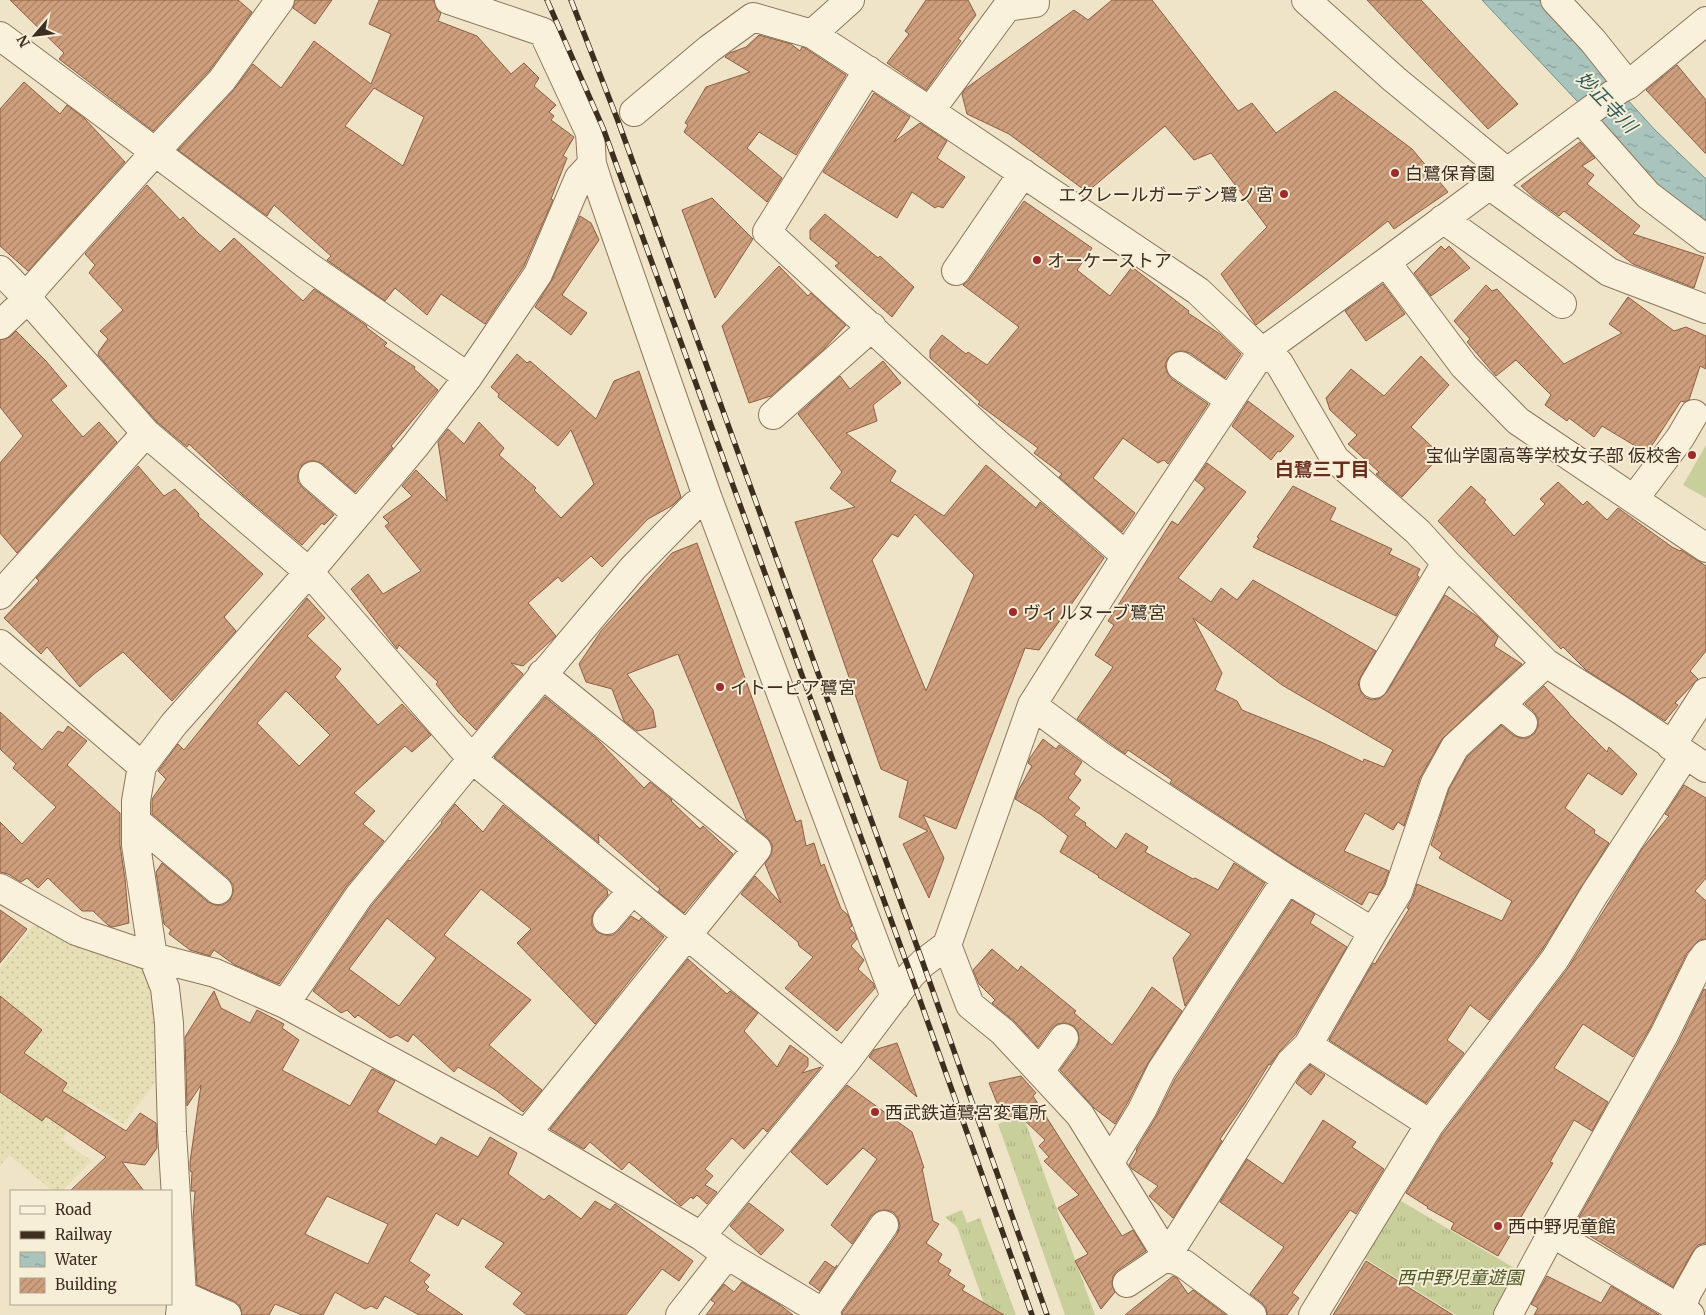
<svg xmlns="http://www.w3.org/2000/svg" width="1706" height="1315" font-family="Merriweather,'Noto Sans JP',serif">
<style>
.farmland{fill:url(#farmland-dots)}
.grass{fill:url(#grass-tufts)}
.pitch{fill:#c9cf9b}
.water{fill:url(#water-ripples);stroke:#6f938a}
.building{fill:url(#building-hatch);stroke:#8d5f41;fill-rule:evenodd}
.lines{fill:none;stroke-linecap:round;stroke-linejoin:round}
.minor-casing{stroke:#8d765c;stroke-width:30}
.minor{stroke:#faf1dc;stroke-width:28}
.rail-casing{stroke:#3d2e20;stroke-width:5.5}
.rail{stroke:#f7eed8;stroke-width:4;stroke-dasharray:11;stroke-linecap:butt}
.poi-dot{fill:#9e2a2b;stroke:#f7eed8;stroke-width:2}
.labels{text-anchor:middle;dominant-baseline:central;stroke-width:4;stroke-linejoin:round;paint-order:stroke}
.poi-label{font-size:18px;fill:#3d2e20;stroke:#f7eed8;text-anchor:start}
.park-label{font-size:18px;font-style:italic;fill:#4d5a26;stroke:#f7eed8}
.water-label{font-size:19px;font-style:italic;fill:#2f5d5a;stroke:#f7eed8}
.neighbourhood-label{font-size:19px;font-weight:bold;fill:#6b2e1e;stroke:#f7eed8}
</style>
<defs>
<pattern id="farmland-dots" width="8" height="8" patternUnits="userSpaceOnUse" patternTransform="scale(1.25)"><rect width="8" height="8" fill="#e6deb5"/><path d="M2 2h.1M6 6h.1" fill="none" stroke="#c6bf9b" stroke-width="1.8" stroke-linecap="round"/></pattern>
<pattern id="grass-tufts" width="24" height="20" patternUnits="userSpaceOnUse" patternTransform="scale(1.25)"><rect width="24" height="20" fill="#c9cf9b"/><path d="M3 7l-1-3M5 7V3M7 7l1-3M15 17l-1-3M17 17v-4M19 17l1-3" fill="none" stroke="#aeb285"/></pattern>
<pattern id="water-ripples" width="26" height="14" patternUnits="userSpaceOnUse" patternTransform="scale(1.25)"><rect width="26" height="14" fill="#a9c4bc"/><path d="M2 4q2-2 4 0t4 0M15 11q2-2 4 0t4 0" fill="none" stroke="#8ba098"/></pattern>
<pattern id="building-hatch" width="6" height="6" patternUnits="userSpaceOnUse" patternTransform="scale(1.25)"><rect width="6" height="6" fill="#cf9f7d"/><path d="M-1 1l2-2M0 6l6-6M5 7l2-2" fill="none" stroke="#a98266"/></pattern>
</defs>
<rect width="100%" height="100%" fill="#f0e4c8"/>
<!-- farmland -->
<path class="farmland" d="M36,922l38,23 73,23 9,23 3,87 -36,46 -34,-21 -28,37 31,21 -30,30h-9l-44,-36 -9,11v-198z"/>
<!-- grass -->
<path class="grass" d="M1023,1115l72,200h-30l-67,-191z
M1396,1198l125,74 -23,43h-42l-97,-60z
M962,1210l5,13 13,-5 36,97h-28l-31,-88 -12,-10z"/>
<!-- pitch -->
<path class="pitch" d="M1706,445v53l-23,-13z"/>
<!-- water -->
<path class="water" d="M1482,0h57l76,81 10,16 30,33 51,49v53l-20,-15z"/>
<!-- building -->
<path class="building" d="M10,0h228l14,12 -42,58 -57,61 -94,-72 5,-6z
M295,0h37l-17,24 -22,-16z
M379,0h55l3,10 4,3 -3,8 39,15 34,38 13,-11 15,15 -5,8 22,19 -7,7 5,4 -3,4 23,17 -11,19 4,2 -16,41 2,1 -29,66 -39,58 -44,-30 -14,21 -32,-27 -10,13 -58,-41 4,-4 -57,-51 -7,11 -89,-66 55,-59 20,-27 28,24 33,-47 57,43 20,-50 -22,-10zM374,88l50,29 -21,49 -58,-40z
M926,0h42l8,15 -18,24 3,2 -35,49 -39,-27 22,-29 -4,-3z
M1112,0h40l86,111 14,-8 24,30 59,-42 77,58 36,43 -54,37 -6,-8 -132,104 -35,-51 46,-47 -56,-74 -17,7 -29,-34 -78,66 -78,-58 -42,-20 -5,-20 3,-5 109,-79 14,10z
M1367,0h54l97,104 -30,25z
M759,35l32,9 9,7 2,-4 3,1 41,27 -50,80 -37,-23 -12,16 35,30 -15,24 -83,-70 4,-7 -3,-2 21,-36 44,-15 -25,-15 5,-4 16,-6z
M1677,65l29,35v54l-60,-64z
M24,82l36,32 7,-9 18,14 40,43 -97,109 -28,-25v-137z
M874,93l36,24 -16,25 26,-19 27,18 -10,17 28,19 -22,31 -5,-2 -3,2 -23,-16 -15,26 -74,-46z
M1580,142l15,16 -13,8 12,9 -7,9 53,42 -7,8 71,23 -10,31 -61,-24 -69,-53 -5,5 -26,-19 -12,-11z
M147,185l33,35 3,-3 15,16 22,19 14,-14 69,63 11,-12 53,37 -1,1 21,16 -3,3 31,21 -1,2 24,21 -47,56 2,2 -38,44 -32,-28 -8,-3h-7l-6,4 -4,9v8l5,6 31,27 -10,10 -2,-2 -20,22 -60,-51 -53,-50 -2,3 -30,-25 -59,-67 1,-4 9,-12 -8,-8 23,-21 -34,-37 6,-8 -10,-11z
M712,198l41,41 -38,59 -33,-88z
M1024,201l68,47 -15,22 33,26 22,-29 57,44 -1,2 32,21 21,20 -16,24 -35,-25 -7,-2 -8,1 -7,6 -3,7 2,7 5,7 36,25 -40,60 -4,-4 -6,3 -35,-25 -30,40 42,35 -13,19 -63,-55 3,-3 -28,-21 4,-5 -60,-44 2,-2 -50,-44v-8l12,-15 24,19 2,-2 19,13 32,-38 -56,-42 6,-5z
M825,214l53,44 2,-2 34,31 -22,30 -57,-51 4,-3 -29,-24v-9z
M580,216l11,7 8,17 -37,55 25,18 -16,22 -36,-28 17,-27z
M1441,246l4,4 4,-4 21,22 -39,28 -17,-23z
M779,266l29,30 3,-3 35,32 -23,25 -52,46 -22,7 -27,-77z
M1383,284l22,30 -39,27 -21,-30z
M1486,285l6,6 5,-2 67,75 58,-31 -13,-9 19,-27 46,34 12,-4 20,9v33l-6,-3 -11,34 -5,2 -3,-1 -34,52 -45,-27 -8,11 -25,-19 -2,3 -22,-16 6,-10 -35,-35 -20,16 -29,-34 3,-3 -16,-18z
M16,331l30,30 21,25 -16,14 32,37 16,-15 18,20 -100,111 -17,-20v-70l23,-27 -23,-29v-67l10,-3z
M517,354l10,9 3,-2 66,58 18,-38 25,-10 42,126 -8,8 -25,14 -46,48 -11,-11 -29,26 -4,-5 -30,26 28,33 -33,30 -12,-3 12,11 -47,56 -18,-18 -22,-28 2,-2 -39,-37 -2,4 -46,-60 17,-15 15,20 38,-23 -36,-45 4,-3 -6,-6 29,-21 -10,-10 14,-16 31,31 -9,-59 10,-13 16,15 15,-22 25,26 -5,7 37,33 -2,2 27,28 33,-34 -23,-54 -13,16 -60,-49 1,-3 -8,-7z
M1421,356l28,29 -38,42 30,28 -39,42 -26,-23 3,-2 -31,-28 9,-9 -27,-25 -4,-12 25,-29 33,27z
M883,361l18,22 -28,22 4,16 -31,12 50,38 -6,10 54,35 42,-51 50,43 4,-6 64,56 -65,92 -14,-2 -69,181 -33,-14 21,43 -15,40 -26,-54 25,-13 -29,-14 9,-36 -27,-12 -86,-247 60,-15 -25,-19 12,-16 -44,-58 42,-38 10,13zM915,514l59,61 -48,116 -54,-131 20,-26 6,3z
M1248,401l46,35 -14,16 -2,-1 -7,9 -39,-34z
M1207,463l39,29 -68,86 33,24 10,-14 16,12 16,-20 123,71 -15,25 -3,7 3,9 5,6 7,2 8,-2 6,-6 58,-97 33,22 20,20 -4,9 28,18 -80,75 -22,39 -16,48 -6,-4 -5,8 -28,-17 -21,38 45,20 -5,14 -6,10 -9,-3 -7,13 -67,-39 -125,-83 2,-3 -44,-30 -3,4 -48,-35 36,-52 -18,-12 19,-30 -6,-4 64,-100 6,4 27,-37 -10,-8zM1193,618l89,67 111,65 -9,17 -20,-8 -1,3 -42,-20 -79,-32 -5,-9 -22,-11 7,-17z
M138,466l26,30 11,-7 24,25 -1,2 65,58 -39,43 12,14 -64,70 -49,-49 -29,22 -14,13 -33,-40 -6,7 -37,-36 35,-37 -3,-3z
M1558,482l25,23 4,-4 20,19 11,-12 54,39 8,4 1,-1 25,16v85l-16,20 8,8 -23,24 3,2 -13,16 -79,-51 -23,-23 -2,2 -123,-128 33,-35 15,14 -2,2 30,34 31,-32 -5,-5z
M1293,486l43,22 -6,12 62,29 -3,5 31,15 -3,6 2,2 -23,39 -143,-69 6,-9 -2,-1z
M697,543l99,279 5,-2 5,26 8,-3 7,23 3,-2 17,45 7,6 4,11 -3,2 6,6 2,5 -6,7 13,14 -6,9 15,14 2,5 -38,43 -52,-43 28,-31 -14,-11 -1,-4 -57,-48 14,-18 26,27 -16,-39 7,-12v-8l-5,-7 -20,-16 -69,-167 -51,20 26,36 3,17 -19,4 -13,-10 -12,-32 -26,-7 -7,-18 22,-33 71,-78z
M307,598l18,20 -18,18 34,33 -6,8 43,48 24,-21 29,31 -19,17 -7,-6 -51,47 21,18 -12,13 21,17 -38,46 -67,97 -44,-19 -21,-15 -4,6 -20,-6 -21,-16 2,-4 -7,-6 -8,-52 6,-9 46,39 7,3h8l7,-5 3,-7v-8l-5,-7 -76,-64v-15l14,-20 -8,-8 20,-27 6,6zM286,691l44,44 -31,31 -42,-43z
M1544,686l25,27v1l38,38 2,-5 28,27 -15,21 -34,-22 -23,35 30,22 -1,3 15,10 -67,107 -53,70 -19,-15 -23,35 17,13 -38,50 -97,-63 44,-77 2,1 34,-55 -2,-1 6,-11 4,-13 85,37 10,-20 -73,-43 3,-5 -11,-8 18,-56 18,-32 34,-32 12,10 7,3h8l7,-5 3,-7v-8l-5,-7 -8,-7z
M545,697l53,43 46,48 6,-6 22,18 -1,1 29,28 3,-3 30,28 -49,59 -26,-21 2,-3 -62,-55 1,9 -105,-86z
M0,712l42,38 16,-19 5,2 5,-7 19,15 -20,24 53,48v32l5,34 4,44 -16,4 -4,-1 -16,-15h-11l-34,-33 -10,10 -11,-10 -6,4 -13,-8 -8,-2v-50l22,22 34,-37 -43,-39 3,-4 -16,-15z
M1043,739l13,10 3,-4 23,17 -8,12 7,6 -13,18 12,10 -6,7 12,8 -1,2 31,24 10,-16 22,14 -3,5 48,27 2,-1 23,12 16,-27 31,20 -80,123 -12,-48 18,-24 -93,-57 1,-1 -39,-24 8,-16 -28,-22 -25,-15 3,-8 14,-25 -4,-3 2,-5z
M1684,785l22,13v80l-11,13 11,10v38l-7,1 -12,13 -37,75 -17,29 -50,-33 -29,44 54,34 -16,29 -18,-11 -24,42 3,1 -55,93 -47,-27 3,-6 -27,-15 1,-1 -22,-14 37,-60 125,-165 74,-119 27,-33 -4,-2z
M455,804l28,28 20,-27 104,85 1,5 -13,15 -3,7v9l5,6 8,3h8l6,-5 12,-14 8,5 2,-3 23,19 -69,87 -78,-81 14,-14 -50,-40 -37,46 87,65 -42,45 53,45 -19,22 -26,-21 -39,-24 -4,5 -41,-38 -5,8 -11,-7 -7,3 -32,-23 -3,3 -8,-8 -6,3 -28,-22 59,-86 37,-45 1,1 32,-38 -1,-1zM387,918l49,40 -37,48 -50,-37z
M1292,900l23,14 -5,9 37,24 -52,88 -16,17 -9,13 -1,-1 -24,39 -25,36 2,2 -49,77 -24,-22 9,-10 -26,-17 -3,-4 8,-14 -1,-1 20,-33 19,-38z
M0,910l27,19 -27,34z
M992,949l26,22 3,-5 55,45 -2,2 38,32 27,-38 13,-20 30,24 -34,52 -20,39 -13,22 -21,-16 -34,-38 17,-23 2,-7 -1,-8 -4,-6 -8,-3 -9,1 -6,5 -13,18 -24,-26 -22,-18 3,-3 -16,-16 -6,-14z
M688,959l39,35 3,-3 28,22 -14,18 33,36 13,-22 18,13v8l-6,7 19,-6 -54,65 -4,-4 -19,21 -12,-11 -27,31 8,7 -8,9 12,7 -10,12 -10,-9 -4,4 -2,-2 -10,9 -52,-44 -7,8 -32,-28 -6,7 -34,-20z
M1704,989l2,1v253l-8,2 -5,6 -20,36 -99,-61 104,-183z
M214,991l7,17 29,15 7,-13 27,14 -2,4 17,12 -17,30 68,36 22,-37 23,12 -18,31 59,33 5,-8 37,20 12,-20 27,16 -9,21 36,26 5,-5 32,24 14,-18 15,9 5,-6 78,57 -14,20 -17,-12 -36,46h-99l-14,-11 9,-11 -37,-26 19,-24 -42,-25 -4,8 -22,-13 -27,48 21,14 -6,7 5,5 -3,3 37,25h-44l-34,-19 -8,13 -6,-3 -6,3 -30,-17 -12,23h-21l-27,-11 -6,11h-27l-2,-9 -6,-5 -37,-16 -4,-67 2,-27h-4l1,-19 -2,-1v-9l11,-77 -14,21 -2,-69zM327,1196l61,28 -20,40 -63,-30z
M0,996l42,34 -18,23 43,30 -5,8 64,40 14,-18 16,10 1,25 -12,17 -23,-3 22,29h-74l36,-34 -60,-41 -4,5 -42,-29z
M897,1043l20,54 -48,-40 5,-7z
M1310,1065l15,10 -14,20 -15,-12 6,-10z
M1021,1076l15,17 -3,3 89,140 11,-6 13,21 -28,19 -5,6 -1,9 3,7 -14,17 -26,-48 13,-7 -30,-46 21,-13 -35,-34 5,-4 -10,-11 6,-6 -27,-26 -14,6 -15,-37z
M847,1085l65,47 12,36h-2l11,53 6,3 -13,19 16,11 -4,8 13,8 -3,5 17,11 -3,4 42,25h-161l-1,-2 55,-79 3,-8 -2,-8 -5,-6 -7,-2 -8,1 -7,5 -19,28 -21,-19 46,-66 -14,-11 -36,37 -36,-33z
M1323,1120l33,22 -4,5 32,22 -28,45 -6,-4 -58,83 7,5 -12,17h-20l-1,-7 -4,-5 -12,-9 34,-47 -64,-45 27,-43 36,25z
M749,1203l35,27 -23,25 -31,-29z
M825,1261l10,7 2,-3 -17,26 -11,-8z
M1366,1261l87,54h-120z
M1173,1276l4,2 11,16 5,-4 33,25h-101z
M1547,1276l54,27 10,-17 48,29h-125l4,-7 -7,-4z
M742,1282l38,23 13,10h-87l9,-12 -4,-3 13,-16 10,8z"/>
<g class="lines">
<!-- minor casing -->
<g class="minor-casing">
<path id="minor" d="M449,0l94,32 47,101 2,31 7,22 109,313 187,498
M1306,0l88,79 113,93
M1555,0l38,41 35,44
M812,34l38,-34
M0,36l308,230 160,111
M868,70l-101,162 224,206 135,118
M930,111l77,-104 28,-4
M634,112l75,-63 44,-32 59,17 118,77 268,180 64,61 17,11 56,96 83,73 28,31 100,100 76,48 84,57
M1580,118l68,77 58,44
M1489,185l120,87 97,37
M1443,219l119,85
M1386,262l78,104 54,55 188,127
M0,270l27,28 119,135 163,139 163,187 372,305
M956,271l67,-98
M0,325l18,-17 18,-23 119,-133 67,-72 58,-80
M1181,366l49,34
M773,415l99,-88
M313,476l44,38
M1634,499l46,-61 14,-24
M0,595l146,-162
M0,644l142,122
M1374,684l72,-121
M1032,705l70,52 185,122 86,53
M1501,705l22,18
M1671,746l35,-54
M136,821l82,69
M0,888l76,43 77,26 62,16 70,31 254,137 162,95 26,19 100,60
M607,920l25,-29
M947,945l23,60 33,27 77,83 87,141 17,8 68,51
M285,1004l74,-108 113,-137 161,-191 62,-63 13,-6
M1308,1045l122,79
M1040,1071l24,-33
M526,1134l231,-285 -215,-175
M1110,1162l32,-52 19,-39 126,-192
M1552,1233l138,82
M701,1236l143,-172 67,-89 12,-12 24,-18 85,-240 94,-149 136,-204 124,-90 194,-144 40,-29 8,-4 78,-64
M1127,1283l40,-27 123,-193 18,-18 65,-113 25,-40 37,-109 20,-36 91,-84
M182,1295l45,20
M823,1313l61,-88
M180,1315l2,-20 -10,-163 -3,-109 -4,-35 -12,-31 -17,-112v-44l6,-35 32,-42 135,-152 106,-126 53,-69 70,-103 41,-96 13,-14
M680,1315l47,-60
M1313,1315l117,-191 125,-165 40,-66 90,-138
M1508,1315l44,-82 112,-198 36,-73 6,-8
M1679,1315l8,-22 19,-34"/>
</g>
<!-- minor -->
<use href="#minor" class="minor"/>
<!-- rail casing -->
<g class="rail-casing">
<path id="rail" d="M547,0l56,128 308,847 121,340
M571,0l47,121 305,842 124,352"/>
</g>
<!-- rail -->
<use href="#rail" class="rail"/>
</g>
<!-- markers -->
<g class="poi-dot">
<circle cx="1395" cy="173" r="5"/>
<circle cx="1284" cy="194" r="5"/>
<circle cx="1037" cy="260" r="5"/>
<circle cx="1692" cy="455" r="5"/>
<circle cx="1013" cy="612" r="5"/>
<circle cx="720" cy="687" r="5"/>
<circle cx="875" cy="1112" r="5"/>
<circle cx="1498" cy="1226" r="5"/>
</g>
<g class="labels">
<!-- poi labels -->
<g class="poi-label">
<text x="1405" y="173">白鷺保育園</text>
<text x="1274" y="194" text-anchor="end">エクレールガーデン鷺ノ宮</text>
<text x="1047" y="260">オーケーストア</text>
<text x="1682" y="455" text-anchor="end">宝仙学園高等学校女子部 仮校舎</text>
<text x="1023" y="612">ヴィルヌーブ鷺宮</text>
<text x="730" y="687">イトーピア鷺宮</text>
<text x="885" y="1112">西武鉄道鷺宮変電所</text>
<text x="1508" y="1226">西中野児童館</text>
</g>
<!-- park labels -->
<g class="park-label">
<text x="1460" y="1277">西中野児童遊園</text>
</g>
<!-- water labels -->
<g class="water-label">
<text transform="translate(1607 102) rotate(46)">妙正寺川</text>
</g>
<!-- neighbourhood labels -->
<g class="neighbourhood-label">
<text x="1322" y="469">白鷺三丁目</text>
</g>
</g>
<!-- legend -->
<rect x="10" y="1190" width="162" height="115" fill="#f7eed8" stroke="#ada18e"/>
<rect x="20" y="1206" width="25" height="8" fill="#faf1dc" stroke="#ada18e"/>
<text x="55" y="1215" font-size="15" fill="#3d2e20">Road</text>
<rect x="20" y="1231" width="25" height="8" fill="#3d2e20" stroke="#ada18e"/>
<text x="55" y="1240" font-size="15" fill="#3d2e20">Railway</text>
<rect x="20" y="1252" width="25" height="15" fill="url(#water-ripples)" stroke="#ada18e"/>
<text x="55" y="1265" font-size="15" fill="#3d2e20">Water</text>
<rect x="20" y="1278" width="25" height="15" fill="url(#building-hatch)" stroke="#ada18e"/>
<text x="55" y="1290" font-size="15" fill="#3d2e20">Building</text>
<!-- north arrow -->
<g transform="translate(35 35) rotate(242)" stroke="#f7eed8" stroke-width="4" paint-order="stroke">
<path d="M0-4L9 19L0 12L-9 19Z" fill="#3d2e20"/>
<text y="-8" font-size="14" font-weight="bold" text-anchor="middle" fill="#3d2e20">N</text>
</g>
</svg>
